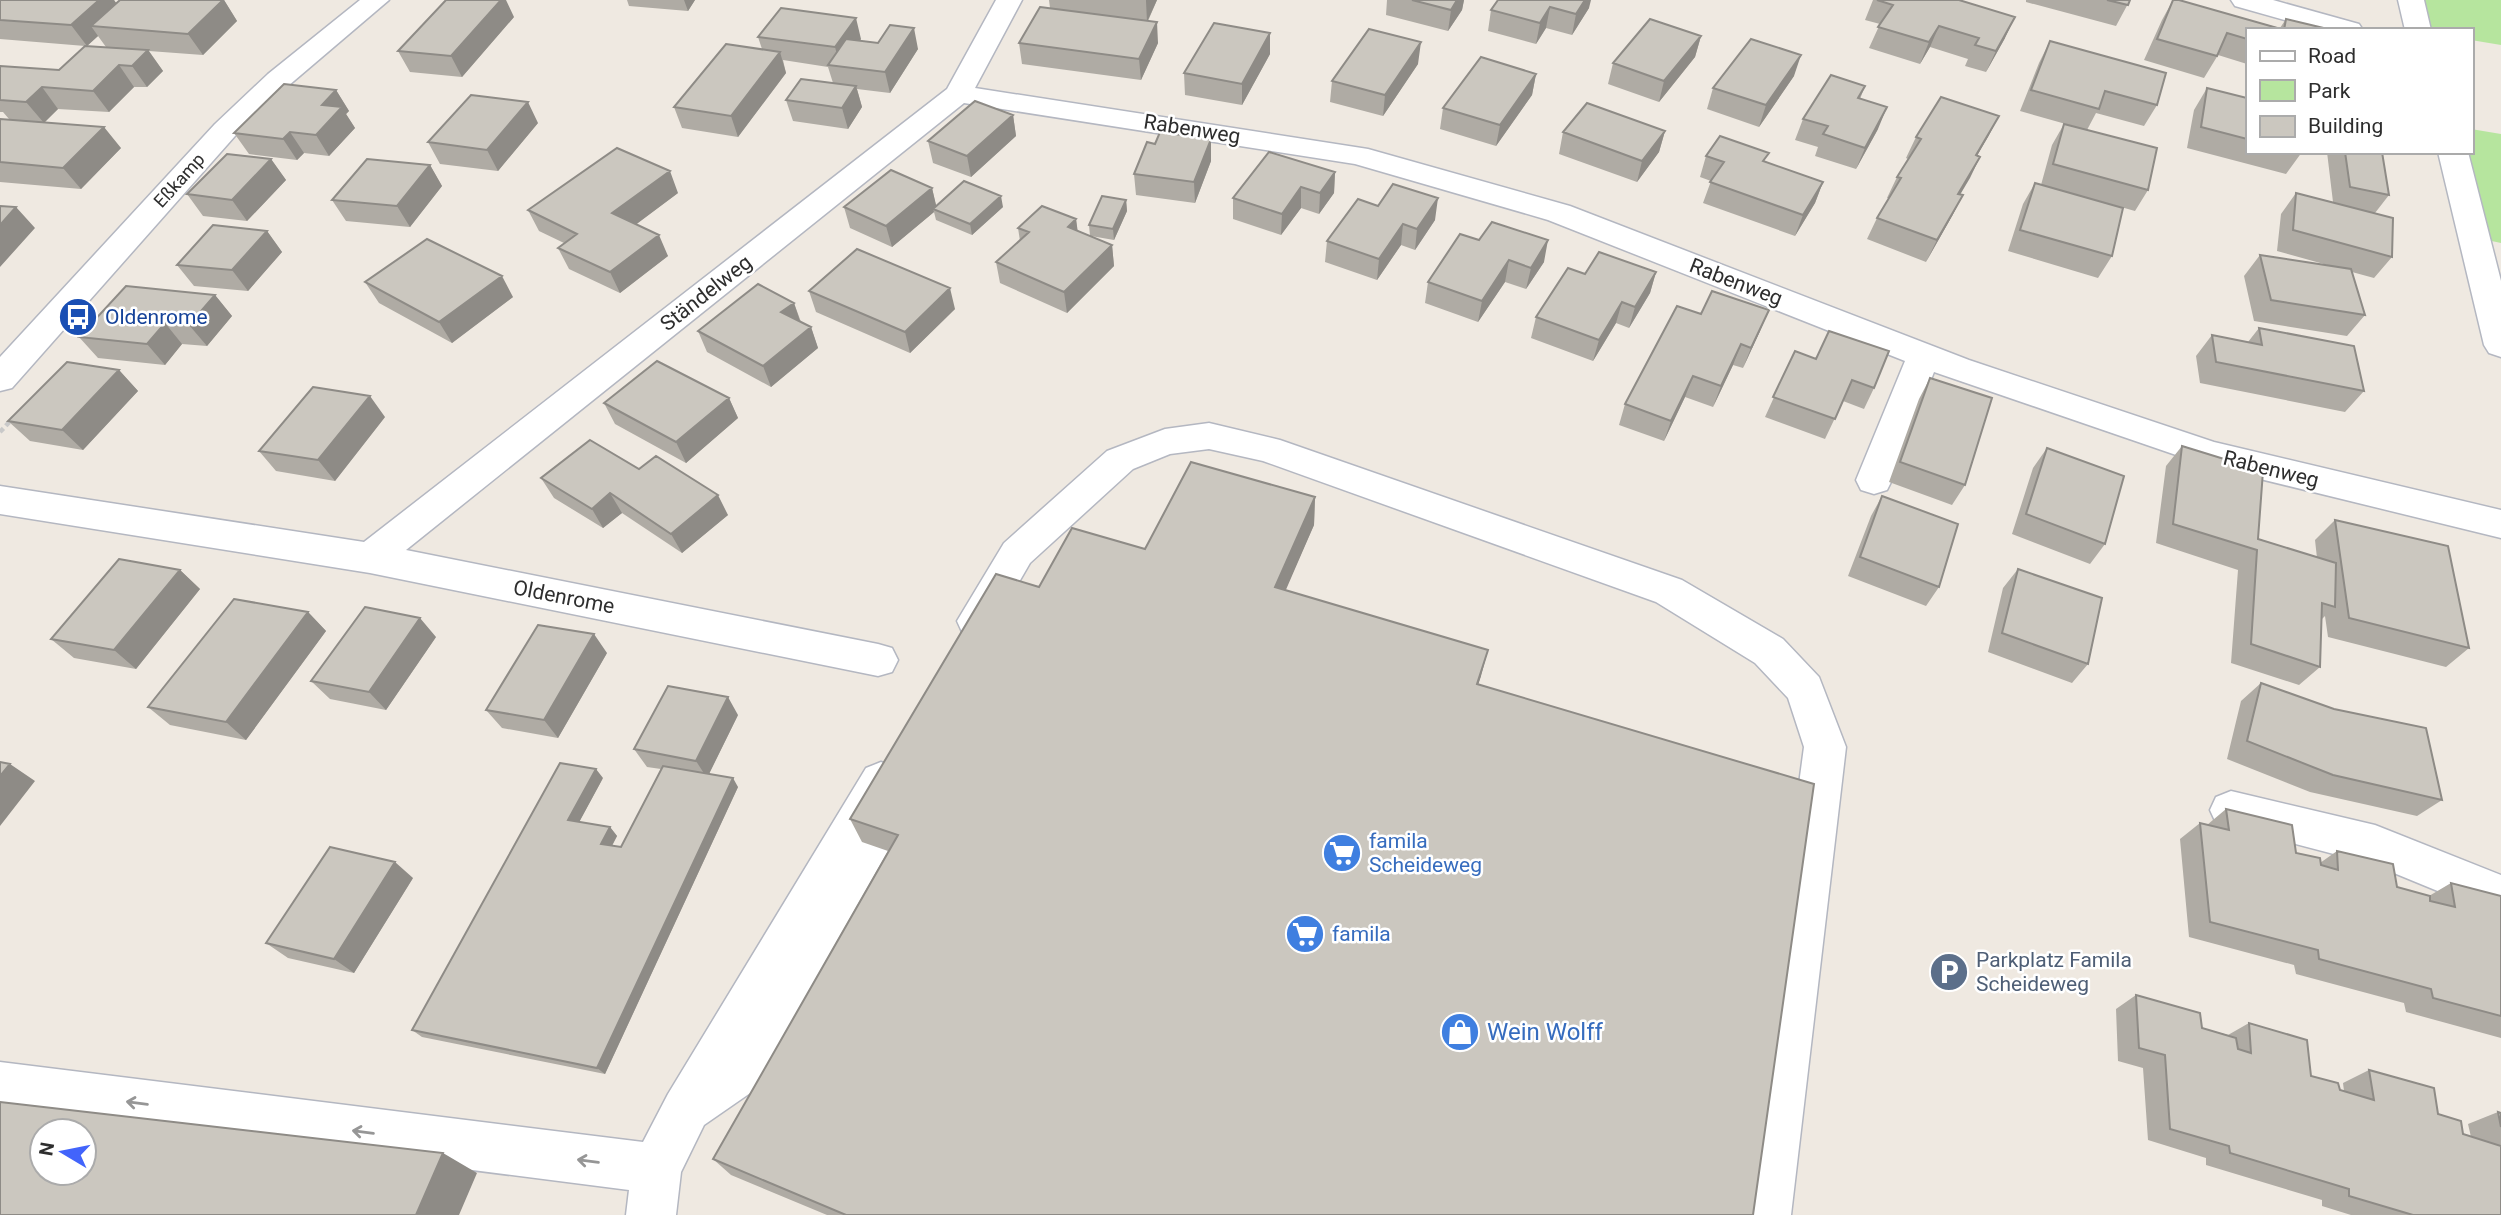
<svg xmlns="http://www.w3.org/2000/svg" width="2501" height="1215" font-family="Roboto,sans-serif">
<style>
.green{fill:#b6e59e}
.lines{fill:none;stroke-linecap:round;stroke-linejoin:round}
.minor-casing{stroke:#b4b7c1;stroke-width:3}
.path{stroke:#c9c9c9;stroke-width:4.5;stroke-dasharray:5 3.5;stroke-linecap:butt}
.minor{fill:#fff;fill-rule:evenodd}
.wall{fill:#afaba4;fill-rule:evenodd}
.shaded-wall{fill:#8e8b86}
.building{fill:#cbc7bf;stroke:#8e8b86;stroke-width:2;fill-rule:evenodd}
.oneway{stroke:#969696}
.labels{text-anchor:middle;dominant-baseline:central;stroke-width:5;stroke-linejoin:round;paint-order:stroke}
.far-street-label{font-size:18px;fill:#2e2e2e;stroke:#fff}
.street-label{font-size:21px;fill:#2e2e2e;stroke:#fff}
.transit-label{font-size:21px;fill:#164399;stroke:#fff;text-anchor:start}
.shop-label{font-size:21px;fill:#366cbe;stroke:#fff;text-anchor:start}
.service-label{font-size:21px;fill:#4e5e75;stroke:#fff;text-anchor:start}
.near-shop-label{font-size:24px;fill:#366cbe;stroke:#fff;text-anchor:start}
</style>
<rect width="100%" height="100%" fill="#efe9e1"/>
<!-- green -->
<path class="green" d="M2411,0h90v45l-30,-5v-10h-53z
M2471,129l30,5v109l-28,-6 -21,-85h19z"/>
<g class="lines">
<!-- minor casing -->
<g class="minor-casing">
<path id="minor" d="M360,0h29l-101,86 -53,50 -223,252 -12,3v-34l215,-233 53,-50z
M996,0h26l-47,88 393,61 202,57 399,154 245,82 287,68v28l-290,-71 -277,-95 -42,108 -5,10 -13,4 -13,-4 -5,-10 49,-119 -357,-141 -193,-56 -391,-61 -558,447 472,94 14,4 6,12 -6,12 -14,4 -508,-103 -370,-59v-28l364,56 583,-453z
M2231,0h42l86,24 4,6h-43l-85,-24z
M2398,0h26l7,30h-26z
M2438,152h30l33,129v76l-12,-4 -5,-8z
M1209,423l71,17 402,140 101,59 36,38 27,70 -55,468h-50l63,-468 -16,-49 -33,-35 -99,-61 -393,-141 -54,-12 -39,5 -37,15 -103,94 -40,69 -14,5 -14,-5 -5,-11 47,-78 103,-92 58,-22z
M881,762l15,6 6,13 -27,49 19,4 7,14 -129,230 -68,47 -23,47 -5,43h-50l3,-25 -629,-80v-48l643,80 25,-48 198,-326z
M2231,791l144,34 126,50v42l-129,-53 -156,-41 -6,-13 6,-13z"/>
</g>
<!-- path -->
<path class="path" d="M0,432l14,-15"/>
<!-- minor -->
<use href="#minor" class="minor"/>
</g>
<!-- wall -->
<path class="wall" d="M0,0h114l2,3 108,-3 13,21 -34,34 -54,-4 14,20 -16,16h-13l-25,25 -51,-3 -14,13 77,26 -40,41 -81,-7v-63h9l-6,-7h-3v-46l59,4 26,-24 -85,-7zM98,36l8,11 -19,-1z
M627,0h68l-7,11 -59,-5z
M1049,0h108l-9,21 10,22 -17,37 -119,-16 -3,-21 31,-35z
M1387,0h77l-2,10 -14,21 -62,-16z
M1498,0l91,8 -17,27 -26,-7 -10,16 -48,-13 3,-21z
M1873,0h86l46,38 -19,34 -21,-6 3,-7 -38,-12 -10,17 -51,-16 11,-24 -15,-4z
M2026,0h104l-14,26 -90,-24z
M2173,0l107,28 6,-9 46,11h-85v34l-29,-9 -14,23 -60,-18 18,-40z
M514,17l-52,60 -52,-5 -12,-21z
M1270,33v21l-28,51 -57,-10 -1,-22z
M1701,36l-6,21 -36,45 -51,-18 5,-21z
M758,37l103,2 -2,2 59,8 -28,44 -33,-4 5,18 -14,22 -55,-8 -7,-21 47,-17 -5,-16 -45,-7 3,13 -48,64 -56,-9 -8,-21 88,-58z
M2050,41l107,64 -13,21 -48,-13 -9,17 -67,-19 19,-48z
M1418,64l-35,52 -53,-14 2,-21z
M1536,74l-4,21 -36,51 -56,-17 3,-21z
M1794,76l-35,51 -52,-18 6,-21z
M1865,86l-5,13 18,30 -22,40 -41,-13 3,-9 -23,-7 8,-21z
M2207,88l40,10v54h55l-16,22 -99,-26 7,-38z
M336,90l13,21 -3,3 9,14 -26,28 -25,-3 -7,7 -48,-6 -15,-21z
M1013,115l3,21 -45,41 -38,-14 -5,-22z
M1999,116l-22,40 3,1 -20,37 3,1 -11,21 -26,46 -59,-23 10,-21 12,-20h-2l10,-21 11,-18 -2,-1 10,-21z
M538,123l-40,48 -58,-7 -12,-22z
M2064,124l84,66 -13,21 -46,-13 23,58 -14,22 -90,-27 15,-47 12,-21 6,2 11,-40z
M1665,131l-6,21 -22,30 -78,-28 4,-22z
M2327,152h55l7,43 -14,18 17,44 -18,21 -22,-6 13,43 -18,21 -93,-15 -10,-45 16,-21 71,11 -54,-15 4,-37 15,-21 37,9z
M1706,156l60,6 57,20 -8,21 -20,33 -92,-33 8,-22 -11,-4z
M271,159l15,21 -39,41 -44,-5 -16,-22z
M1211,161l-16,42 -59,-8 -2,-21z
M430,165l12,21 -32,41 -64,-6 -14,-21z
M1335,172l-1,21 -15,21 -18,-6 -20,27 -48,-16v-21z
M932,188l4,18 67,1 -31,28 -36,-15 -2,-8 -42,35 -42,-19 -6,-21z
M678,193l-42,31 32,32 -48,37 -51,-24 -11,-21 6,-5 -25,-12 -11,-21z
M1126,200l1,11 -13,29 -23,-4 21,9 2,21 -47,47 -67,-30 -4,-21 24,-21 -2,-13 58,-9 1,11 13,6 -1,-11z
M1378,206l57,14 -20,30 -14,-5 -24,35 -52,-18 2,-21z
M267,231l15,21 -34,39 -54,-5 -17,-21z
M1460,234l84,28 -18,27 -21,-7 -27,40 -53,-19 3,-21z
M1656,272l-6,21 -21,35 -13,-5 -23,38 -62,-23 5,-21 49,-43z
M365,282l148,15 -61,46 -73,-40z
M809,291l146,18 -45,44 -94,-41z
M215,295l17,21 -25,30 -25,-2 -17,21 -67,-7 -19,-21z
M794,303l7,19 10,5 7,21 -47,39 -64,-35 -9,-21z
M1701,314l59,17 -17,37 -10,-3 -20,42 -28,-10 -21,44 -45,-16 6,-21z
M2259,328l105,63 -19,21 -145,-29 -4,-27 16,-21 36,7z
M1795,351l79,37 -10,21 -21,-8 -18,38 -60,-22z
M119,370l19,21 -55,59 -53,-9 -22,-20z
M1930,378l35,107 -13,20 -63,-23 30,-83z
M729,398l9,20 -52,45 -71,-39 -11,-21z
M385,417l-50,64 -59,-10 -17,-20z
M2182,446l76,93 59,19 -2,-18 20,-20 134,128 -23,19 -118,-30 -3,-21 -4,4 -1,47 -21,18 -68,-22 7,-93 -82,-27 10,-77z
M2047,448l58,96 -15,20 -78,-30 21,-66z
M639,469l89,46 -46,38 -60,-40 -19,15 -49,-30 -13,-20z
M1882,496l57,91 -13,19 -78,-30 23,-60z
M1315,497l-1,28 -29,65 196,86 -3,8 275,531h-926l-96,-40 -18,-16 175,-308 -26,-9 -12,-23 189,-232 106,-38z
M2018,569l70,95 -16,19 -84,-31 15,-64z
M180,570l20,19 -64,80 -62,-11 -23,-19z
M308,612l18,19 -80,109 -76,-15 -22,-18z
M436,637l-50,73 -56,-11 -19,-18z
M607,653l-49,85 -56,-10 -16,-18z
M2261,683l181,117 -25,16 -107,-24 -83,-33 14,-58z
M738,715l-29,59 29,13 -133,287 -183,-37 -10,-7 191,-252 -24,44 31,5 7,9 -5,10 9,1 40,-78 -14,-2 -13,-18z
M2226,809l70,44 24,10 17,-12 60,36 32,9 22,-13 50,13v142l-95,-26 -2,-9 -108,-29 -2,-9 -105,-28 -9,-98 20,-16 7,2z
M413,878l-59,95 -66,-15 -22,-15z
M2136,995l66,33 26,7 21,-12 62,53 29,14 4,1 -1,-8 26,-13 69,44 25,20 8,3 -3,-13 30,-12 3,1v102h-150l-29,-9v-6l-116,-35v-7l-58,-18 -5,-72 -25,-7 -2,-52z"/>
<!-- shaded-wall -->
<path class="shaded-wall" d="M99,0h15l9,13 -32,13 7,10 -11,10 -16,-21z
M224,0l13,21 -34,34 -15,-21z
M501,0h5l8,17 -52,60 -11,-21z
M684,0h11l-7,11z
M1146,0h11l-10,22 -1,-21z
M1457,0h7l-2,10 -14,21 3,-21z
M1585,0h6l-2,8 -17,27 4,-21z
M1550,7l-4,21 -10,16 4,-21z
M2015,17l-10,21 -19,34 10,-21z
M856,18l5,21 -19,27h-2l-5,-19z
M1157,22l1,21 -17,37 -2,-21z
M1939,26l-9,21 -10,17 9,-22z
M914,28l4,21 -28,44 -5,-21z
M1270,33v21l-28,51v-21z
M1701,36l-6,21 -36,45 5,-21z
M1421,42l-3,22 -35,52 2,-21z
M148,50l15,21 -16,16 -15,-21z
M780,52l6,21 -48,64 -7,-21z
M1801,55l-7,21 -35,51 7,-22z
M119,65l15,22 -25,25 -16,-21z
M1536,74l-4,21 -36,51 4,-21z
M856,86l6,21 -14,22 -6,-21z
M42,87l16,22 -14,14 -18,-21z
M336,90l13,21 -3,3 9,14 -26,28 -13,-21 6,-30z
M528,102l10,21 -40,48 -11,-21z
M1887,107l-9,22 -22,40 9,-21z
M1013,115l3,21 -45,41 -4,-21z
M1999,116l-11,21 -23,39 11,-21z
M104,127l17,21 -40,41 -18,-21z
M1665,131l-6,21 -22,30 5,-21z
M290,132l14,21 -7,7 -14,-21z
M1211,139v22l-16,42 -1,-21z
M1980,157l-10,21 -22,37 10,-21z
M271,159l15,21 -39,41 -15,-21z
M430,165l12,21 -32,41 -13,-21z
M670,171l8,22 -56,42 -10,-22z
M1335,172l-1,21 -15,21 1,-21z
M1823,182l-8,21 -20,33 8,-21z
M1301,187v21l-20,27 1,-21z
M932,188l5,21h-4l1,3 -42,35 -6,-21z
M1963,195l-11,21 -26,46 11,-22z
M1001,196l2,11 -31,28 -2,-11z
M1438,198l-3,22 -20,30 2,-21z
M1126,200l1,11 -13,29 -1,-11z
M16,207l19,21 -35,39v-42z
M1076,219l3,21 -11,-13z
M1403,224l-2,21 -24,35 2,-21z
M267,231l15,21 -34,39 -16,-21z
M659,235l9,21 -48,37 -10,-21z
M1548,240l-4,22 -18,27 5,-21z
M1112,245l2,21 -47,47 -3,-21z
M1509,260l-4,22 -27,40 4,-21z
M1656,272l-6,21 -21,35 6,-21z
M502,276l11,21 -61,46 -13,-21z
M950,288l5,21 -45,44 -5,-21z
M215,295l17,21 -25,30 -18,-21z
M1622,302l-6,21 -23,38 6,-21z
M794,303l7,21 -20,-12z
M1769,310l-9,21 -17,37 8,-20z
M165,323l17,21 -17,21 -18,-21z
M811,327l7,21 -47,39 -8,-21z
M1741,344l-8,21 -20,42 8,-21z
M119,370l19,21 -55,59 -21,-20z
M1693,376l-8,21 -21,44 7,-20z
M370,396l15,21 -50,64 -17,-21z
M729,398l9,20 -52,45 -10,-21z
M610,493l12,20 -19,15 -11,-19z
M718,495l10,20 -46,38 -11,-19z
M1315,497l-1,28 -39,90v-28z
M180,570l20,19 -64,80 -22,-19z
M308,612l18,19 -80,109 -20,-18z
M420,618l16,19 -50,73 -17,-18z
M594,634l13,19 -49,85 -14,-18z
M1488,650l-7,26 -11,34 7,-26z
M728,697l10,18 -31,63 -11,-17z
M10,764l25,17 -35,45v-50z
M596,769l7,9 -27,50 -8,-8z
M733,778l5,9 -133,287 -8,-6z
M610,827l7,9 -9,17 -7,-9z
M395,862l18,16 -59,95 -20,-14z
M443,1153l34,20 -18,42h-43z"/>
<!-- building -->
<path class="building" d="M0,0h99l-28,25 -71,-5z
M120,0h103l-35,34 -97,-8z
M446,0h55l-50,56 -53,-5z
M1412,0h45l-6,10z
M1498,0h87l-9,14 -26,-7 -10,16 -49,-13z
M1877,0h82l56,17 -19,34 -21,-6 4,-7 -40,-12 -10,16 -51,-15 15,-22z
M2107,0h23l-2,5z
M2173,0h6l102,29v1h-34v9l-20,-6 -10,23 -60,-17z
M1040,7l117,15 -18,37 -120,-16z
M781,8l75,10 -21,29 -77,-10z
M1650,19l51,17 -37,45 -51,-18z
M2286,19l46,11h-48z
M1214,23l56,10 -28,51 -58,-11z
M890,25l24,3 -29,44 -57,-7 18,-26 32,4z
M1369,29l52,13 -36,53 -53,-14z
M1751,39l50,16 -35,50 -53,-17z
M2050,41l116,32 -9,32 -52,-14 -6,18 -68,-19z
M726,44l54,8 -49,64 -57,-9z
M85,46l63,4 -16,16 -13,-1 -26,26 -51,-4 -16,15 -26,-2v-34l59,4z
M1481,57l55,17 -36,51 -57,-17z
M1831,75l34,11 -7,12 29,9 -22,41 -42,-14 5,-8 -25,-7z
M801,79l55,7 -14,22 -56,-8z
M284,84l52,6 -14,15 20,2 -26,28 -26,-3 -7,7 -49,-6z
M2207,88l40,10v41l-46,-12z
M471,95l57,7 -41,48 -59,-8z
M1941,97l58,19 -23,39 4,2 -22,37 5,1 -26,45 -60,-22 24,-40 -4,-1 24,-38 -5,-2z
M975,101l38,14 -46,41 -39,-15z
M1587,103l78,28 -23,30 -79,-29z
M0,119l104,8 -41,41 -63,-6z
M2064,124l93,24 -9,42 -95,-26z
M1160,132l51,7 -17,43 -60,-8 13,-32 8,2z
M1720,136l49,17 -6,8 60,21 -20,33 -93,-33 14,-20 -18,-6z
M617,148l53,23 -58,42 47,22 -49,37 -52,-24 19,-14 -49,-24z
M1269,152l66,20 -15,21 -19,-6 -19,27 -49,-16z
M2345,152h37l7,43 -39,-8z
M227,154l44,5 -39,41 -45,-6z
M367,159l63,6 -33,41 -65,-6z
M891,170l41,18 -46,38 -42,-19z
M964,181l37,15 -31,28 -37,-15z
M2035,183l88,25 -11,48 -92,-26z
M1393,184l45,14 -21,31 -14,-5 -24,35 -52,-18 31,-42 20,7z
M2296,193l97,25 -1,39 -99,-27z
M1102,196l24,4 -13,29 -24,-4z
M0,206l16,1 -16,18z
M1042,206l34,13 -8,8 44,18 -48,47 -68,-30 33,-30 -11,-4z
M1492,222l56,18 -17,28 -22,-8 -27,41 -54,-19 32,-48 19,6z
M213,225l54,6 -35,39 -55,-5z
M427,239l75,37 -63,46 -74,-40z
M857,249l93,39 -45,44 -96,-41z
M1599,252l57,20 -21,35 -13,-5 -23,38 -63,-23 32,-49 17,6z
M2260,255l91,14 14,46 -94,-15z
M758,284l36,19 -13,9 30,15 -48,39 -65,-35z
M126,286l89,9 -26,30 -24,-2 -18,21 -68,-7z
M1712,291l57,19 -18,38 -10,-4 -20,42 -28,-10 -22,45 -46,-17 52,-98 24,8z
M2259,328l95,18 10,45 -148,-29 -4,-27 50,10z
M1829,331l60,20 -15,37 -22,-8 -17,39 -62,-22 22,-46 21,8z
M657,361l72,37 -53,44 -72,-39z
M67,362l52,8 -57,60 -54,-9z
M1930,378l62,20 -27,87 -65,-23z
M313,387l57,9 -52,64 -59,-9z
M590,440l49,29 17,-13 62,39 -47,39 -61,-41 -18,16 -51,-31z
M2182,446l81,25 -5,68 78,24 -1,44 -13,-4 -2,64 -69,-23 6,-94 -84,-26z
M2047,448l77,28 -19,68 -79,-30z
M1191,462l124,35 -40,90 213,63 -11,34 337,100 -61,431h-907l-133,-56 185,-324 -48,-16 146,-245 43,13 33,-59 73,21z
M1882,496l76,28 -19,63 -79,-30z
M2335,520l113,26 21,102 -120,-30z
M119,559l61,11 -66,80 -63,-11z
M2018,569l84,29 -14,66 -86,-31z
M234,599l74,13 -82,110 -78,-15z
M365,607l55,11 -51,74 -58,-11z
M538,625l56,9 -50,86 -58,-10z
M2261,683l73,26 92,19 16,72 -109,-25 -86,-34z
M668,686l60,11 -32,64 -62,-12z
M0,762l10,2 -10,12z
M560,763l36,6 -28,51 42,7 -9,17 20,3 42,-81 70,12 -136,290 -185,-38z
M2226,809l66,16 4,28 24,5 1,7 17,5 -1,-19 56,13 4,23 33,9v5l25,6 -4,-24 50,13v120l-68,-18 -2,-9 -112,-30 -1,-9 -108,-28 -10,-99 29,7z
M330,847l65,15 -61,97 -68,-16z
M2136,995l64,18 2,15 34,10 2,11 13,4 -2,-30 58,17 4,36 27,7 2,7 34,10 -5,-30 65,18 4,26 23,7 2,13 38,12v69h-88l-64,-19v-7l-119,-36 -1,-7 -59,-17 -5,-74 -26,-7z
M0,1102l443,51 -27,62h-416zM42,1131h42v42h-42z
M2498,1112l3,1v14z"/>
<!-- one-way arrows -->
<defs><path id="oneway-shaft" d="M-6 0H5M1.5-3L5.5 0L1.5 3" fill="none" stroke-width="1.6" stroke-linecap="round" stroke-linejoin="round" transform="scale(1.75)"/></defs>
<g class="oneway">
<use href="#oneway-shaft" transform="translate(137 1103) rotate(-173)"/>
<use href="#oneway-shaft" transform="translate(363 1132) rotate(-173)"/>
<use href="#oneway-shaft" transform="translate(588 1161) rotate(-173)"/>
</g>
<!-- icons -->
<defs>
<g id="bus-disc" transform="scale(2.0125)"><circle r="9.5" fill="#1a4fb4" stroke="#fff"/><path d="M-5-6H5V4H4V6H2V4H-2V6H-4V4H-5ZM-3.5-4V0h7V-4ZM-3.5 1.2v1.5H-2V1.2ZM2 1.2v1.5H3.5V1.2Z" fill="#fff"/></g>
<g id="supermarket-disc" transform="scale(2.0125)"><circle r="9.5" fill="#3f7fe0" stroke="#fff"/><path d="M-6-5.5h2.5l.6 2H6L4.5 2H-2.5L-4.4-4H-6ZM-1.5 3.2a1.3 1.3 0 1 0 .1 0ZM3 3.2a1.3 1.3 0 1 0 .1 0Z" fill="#fff"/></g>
<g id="parking-disc" transform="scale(2.0125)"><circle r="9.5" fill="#5c6f8a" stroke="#fff"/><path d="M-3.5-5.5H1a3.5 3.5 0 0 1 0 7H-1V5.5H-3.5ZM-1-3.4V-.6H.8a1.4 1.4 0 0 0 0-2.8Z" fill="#fff"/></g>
<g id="shop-disc" transform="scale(2.0125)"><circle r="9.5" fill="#3f7fe0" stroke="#fff"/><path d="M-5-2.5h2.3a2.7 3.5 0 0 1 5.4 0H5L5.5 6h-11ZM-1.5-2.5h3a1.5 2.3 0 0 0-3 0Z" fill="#fff"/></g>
</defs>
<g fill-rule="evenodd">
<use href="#bus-disc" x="78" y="317"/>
<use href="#supermarket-disc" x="1342" y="853"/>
<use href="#supermarket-disc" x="1305" y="934"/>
<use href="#parking-disc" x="1949" y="972"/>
<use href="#shop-disc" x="1460" y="1032"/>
</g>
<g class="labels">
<!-- far-street labels -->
<g class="far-street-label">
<text transform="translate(179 180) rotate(-48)">Eßkamp</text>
</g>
<!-- street labels -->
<g class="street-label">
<text transform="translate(1192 129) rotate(9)">Rabenweg</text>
<text transform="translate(1736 282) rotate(21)">Rabenweg</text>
<text transform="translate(706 293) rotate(-38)">Ständelweg</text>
<text transform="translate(2271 469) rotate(14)">Rabenweg</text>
<text transform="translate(564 597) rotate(11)">Oldenrome</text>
</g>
<!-- transit labels -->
<g class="transit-label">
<text x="105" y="317">Oldenrome</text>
</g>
<!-- shop labels -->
<g class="shop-label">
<text x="1369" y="841">famila<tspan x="1369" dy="24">Scheideweg</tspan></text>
<text x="1332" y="934">famila</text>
</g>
<!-- service labels -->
<g class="service-label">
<text x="1976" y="960">Parkplatz Famila<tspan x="1976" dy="24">Scheideweg</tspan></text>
</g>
<!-- near-shop labels -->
<g class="near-shop-label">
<text x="1487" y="1032">Wein Wolff</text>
</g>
</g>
<!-- legend -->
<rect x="2246" y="28" width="228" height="126" fill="#ffffff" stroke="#ababab" stroke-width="2"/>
<rect x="2260" y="51" width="35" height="10" fill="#ffffff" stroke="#ababab" stroke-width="2"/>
<text x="2308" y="63" font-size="21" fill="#2e2e2e">Road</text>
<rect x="2260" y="80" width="35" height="21" fill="#b6e59e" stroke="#ababab" stroke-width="2"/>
<text x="2308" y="98" font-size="21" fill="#2e2e2e">Park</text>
<rect x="2260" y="116" width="35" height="21" fill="#cbc7bf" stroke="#ababab" stroke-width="2"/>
<text x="2308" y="133" font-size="21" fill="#2e2e2e">Building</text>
<!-- north arrow -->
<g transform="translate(63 1152) rotate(280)"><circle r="33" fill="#ffffff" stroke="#ababab" stroke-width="2"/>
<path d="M0-5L12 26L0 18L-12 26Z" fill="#4264fb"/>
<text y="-10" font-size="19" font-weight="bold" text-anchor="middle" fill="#2e2e2e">N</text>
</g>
</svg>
